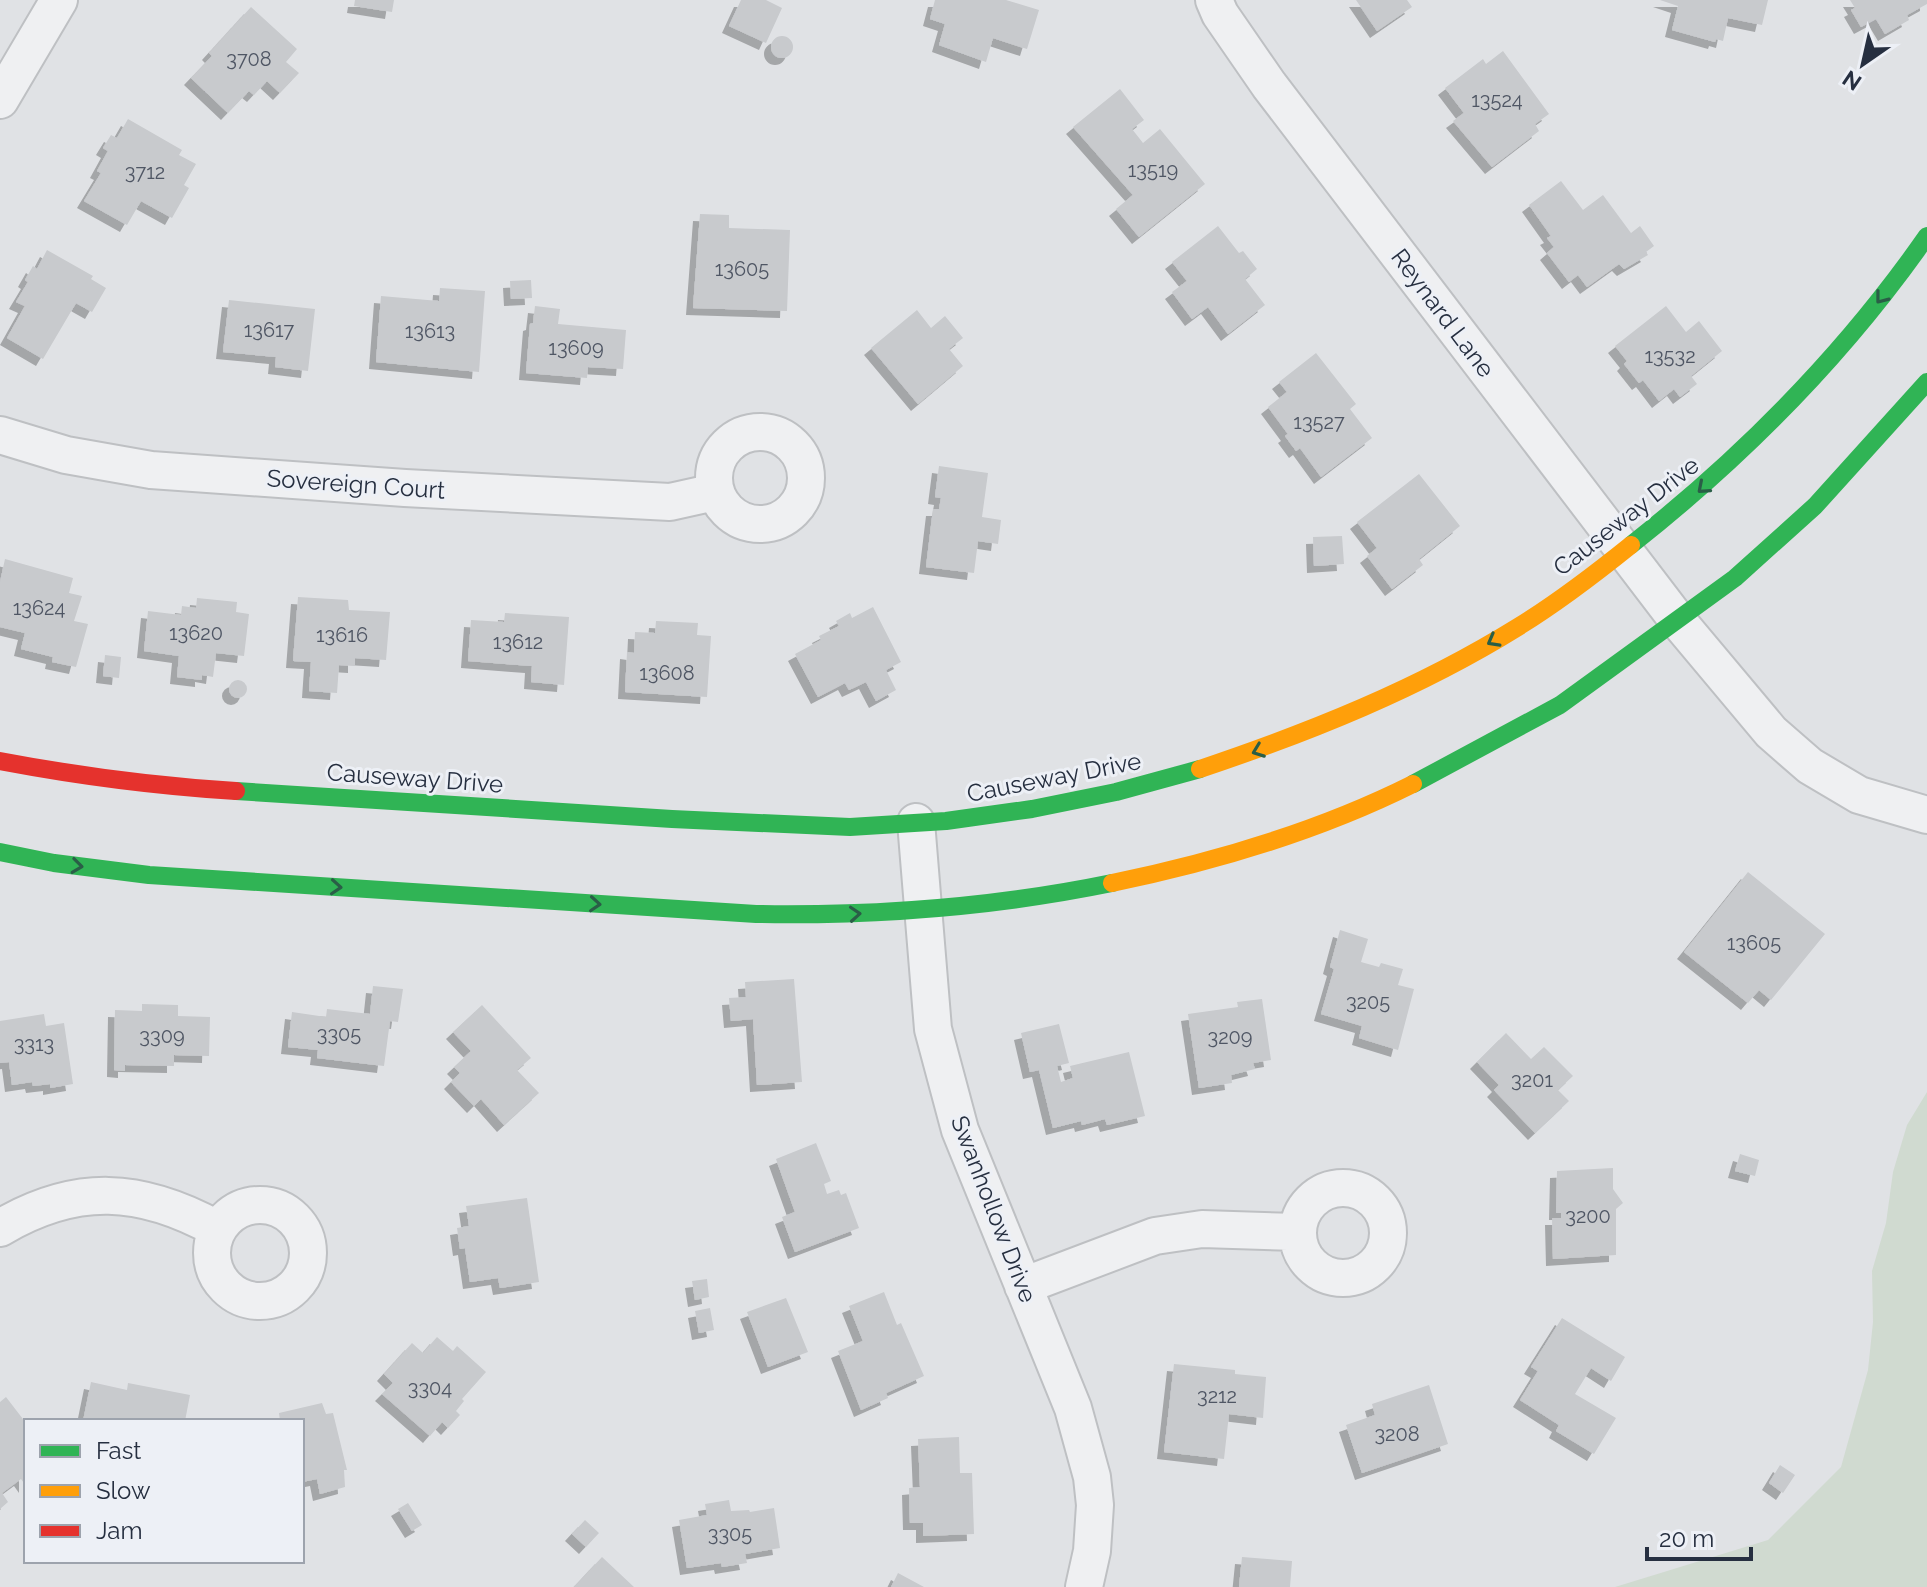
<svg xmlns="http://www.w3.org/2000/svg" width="1927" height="1587" font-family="Raleway,sans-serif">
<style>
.green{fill:#d0dad0}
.building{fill:#c8cacd;filter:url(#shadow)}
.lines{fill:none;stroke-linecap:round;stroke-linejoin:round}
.street-casing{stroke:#bec0c3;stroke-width:40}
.street{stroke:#eff0f2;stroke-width:36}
.fast{stroke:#30b455;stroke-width:18}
.slow{stroke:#ff9f0a;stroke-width:18}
.jam{stroke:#e5322d;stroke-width:18}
.oneway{stroke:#2a5e47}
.labels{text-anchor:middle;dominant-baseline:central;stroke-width:6;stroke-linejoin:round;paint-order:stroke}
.number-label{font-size:20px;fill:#4f5664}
.street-label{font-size:24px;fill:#262f40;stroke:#edf0f6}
</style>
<defs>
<filter id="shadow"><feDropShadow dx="-7" dy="7" stdDeviation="0" flood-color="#0004"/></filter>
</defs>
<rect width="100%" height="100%" fill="#e0e2e5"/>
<!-- green -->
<path class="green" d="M1927,1092v495h-312l153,-47 73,-73 27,-97 5,-48 -1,-51 14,-48 7,-51 14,-47z"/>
<!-- building -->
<path class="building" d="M355,0h39l-2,12 -38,-6z
M741,0h25l16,8 -16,35 -37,-17z
M935,0h71l33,10 -12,39 -34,-11 -7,24 -47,-17 6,-21 -15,-5z
M1356,0h51l5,7 -35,24z
M1660,0h108l-6,25 -34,-7 -5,23 -7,-2 -1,3 -43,-12 6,-24z
M1850,0h77v4l-20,11 2,5 -24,14 -9,-15 -15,8 -10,-17 4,-2z
M251,7l46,42 -11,13 13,11 -19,20 -13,-12 -13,14 -5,-4 -21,22 -37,-35 21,-22 -3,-3z
M771 47a11 11 0 1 1 22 0a11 11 0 1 1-22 0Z
M1503,51l46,63 -14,10 4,7 -47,36 -39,-46 11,-8 -19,-25 38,-29 3,5z
M1120,89l24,31 -12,9 11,14 17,-14 45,55 -66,53 -23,-28 17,-14 -60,-68z
M128,119l54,31 -3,5 17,9 -12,21 5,3 -17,30 -31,-17 -14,24 -43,-24 17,-28 -4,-2 11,-20 -5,-3 8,-13 6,3z
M1561,181l22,29 20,-15 28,38 9,-7 14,20 -8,6 2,3 -24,14 -5,-5 -32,23 -9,-12 -9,7 -22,-29 7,-6 -7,-9 4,-2 -22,-31z
M700,214l29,1v13l61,2 -3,81 -94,-3z
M1218,226l21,27 4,-2 14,18 -12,10 20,26 -37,29 -20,-27 -16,12 -20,-27 15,-11 -15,-19z
M47,250l46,26 -2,3 15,9 -14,24 -16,-9 -33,56 -36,-21 18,-32 -9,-4 12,-20 -3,-2 8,-14 4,3z
M531,280l1,18 -21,1 -1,-18z
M440,288l45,3 -6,81 -103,-10 5,-66 58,5z
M229,300l86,9 -7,62 -33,-4 1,-10 -53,-5z
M535,306l25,3 -2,15 68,6 -3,39 -35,-2 -1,11 -61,-5 4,-49 3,-1z
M1666,306l20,26 13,-11 23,30 -31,25 6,8 -17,13 -6,-8 -15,12 -16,-21 -4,3 -15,-19 3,-3 -12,-15z
M917,310l14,18 14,-12 18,22 -14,11 14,17 -45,38 -47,-56z
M1316,353l40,51 -6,5 22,29 -51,39 -21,-29 -4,3 -11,-15 3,-2 -20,-27 19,-15 -8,-10z
M939,466l49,7 -6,44 19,3 -3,24 -20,-3 -4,32 -48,-6 7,-58h6l2,-11 -6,-1z
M1419,474l41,52 -41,33 4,6 -31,24 -25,-33 10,-8 -20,-26z
M1342,536l2,28 -30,2 -1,-29z
M5,559l68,19 -4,15 13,3 -8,25 14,3 -12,43 -24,-5 1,-5 -32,-8 4,-16 -25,-6v-45z
M298,597l50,3 1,10 41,2 -4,48 -31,-2v8l-16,-1 -2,28 -28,-2 2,-29 -18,-1z
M197,598l40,4 -1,10 13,2 -5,42 -28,-3 -3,24 -11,-2v5l-25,-3 2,-21 -35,-5 4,-40 33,4 1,-9 14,2z
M873,607l28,55 -15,8 10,20 -20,11 -10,-19 -17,8 -4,-7 -27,14 -23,-43 26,-14 -2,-4 20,-10 -3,-5 14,-8 2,5z
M505,613l64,4 -5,68 -33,-3 1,-16 -64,-5 3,-41 33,2z
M656,621l42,2 -1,12 14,1 -4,61 -82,-5 2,-40 7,1 1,-21 20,1z
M105,655l16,2 -2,21 -16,-2z
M229 689a9 9 0 1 1 18 0a9 9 0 1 1-18 0Z
M1748,872l77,62 -54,66 -12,-10 -11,13 -64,-51z
M1340,930l28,9 -7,23 18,5 2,-4 22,6 -5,16 16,4 -16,61 -39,-12 3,-12 -41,-12 13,-45 -4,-2z
M794,979l8,103 -45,3 -4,-66 -22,2 -2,-23 17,-1 -1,-15z
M373,986l30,3 -5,33 -8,-1 -6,45 -67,-8 1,-8 -30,-3 4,-35 34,5 1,-8 43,5z
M1262,999l9,61 -18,3 2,6 -24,6 1,8 -33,5 -11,-74 50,-7 -1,-5z
M142,1004l36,1v11l32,1 -1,39 -35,-1v11l-49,-1v6l-11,-1 1,-60 27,1z
M482,1005l49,53 -14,12 22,23 -35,32 -23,-26 -7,7 -23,-24 9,-9 -6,-6 17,-16 -18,-19z
M44,1014l2,12 18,-3 9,61 -23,4v-4l-17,2 -1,-4 -20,3 -3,-23 -9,1v-42z
M1059,1024l10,39 -12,3 4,16 12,-4 -3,-12 59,-14 16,64 -38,9 -2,-6 -23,6 -1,-4 -28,7 -14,-58 -9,2 -9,-39z
M1506,1033l25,26 13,-12 29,29 -15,14 11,11 -34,32 -41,-43 5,-5 -22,-23z
M816,1143l15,38 -7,3 3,10 12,-4 2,5 5,-2 13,35 -64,24 -13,-35 13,-5 -19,-53z
M1740,1154l19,6 -4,16 -20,-5z
M1613,1168v21l10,14 -7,6v46l-63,4 -1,-41h9v-5h-5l1,-42z
M527,1198l12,84 -39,6 -2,-10 -28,4 -5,-34 -5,1 -3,-21 12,-2 -3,-20z
M707,1279l2,18 -14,3 -3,-19z
M884,1292l13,33 4,-2 23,53 -38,17 2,5 -27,12 -23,-59 25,-10 -14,-35z
M786,1298l22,54 -40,15 -21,-55z
M710,1308l4,22 -15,3 -4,-22z
M1562,1318l63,39 -14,24 -20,-13 -16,26 41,24 -22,36 -38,-23 3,-6 -39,-25 18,-29 -7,-4z
M437,1337l16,14 4,-5 29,26 -24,27 2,2 -8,10 4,4 -12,13 -6,-6 -12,14 -48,-42 11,-11 -9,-9 28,-31 11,10z
M1174,1364l61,6v4l31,3 -3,41 -34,-4 -5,45 -60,-7z
M91,1382l36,8 1,-7 62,12 -5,26h-102z
M1429,1385l19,59 -86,29 -16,-48 29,-10 -3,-11z
M6,1397l20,26v63l-5,-7 -19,14 6,9 -8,7v-107z
M322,1403l4,11 7,-1 14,57h-3l1,17 -25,7 -3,-15 -15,3v-61h-22l-1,-8z
M959,1437l1,36h12l2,61 -51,2v-13h-13l-1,-35 11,-1 -2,-48z
M1780,1465l15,10 -12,18 -14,-10z
M729,1500l2,11 18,-1 1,2 24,-4 6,40 -35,6 2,9 -25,4 -1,-4 -34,5 -8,-48 28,-5 -2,-11z
M408,1503l14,22 -10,6 -14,-22z
M585,1520l14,13 -13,14 -14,-13z
M602,1557l32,30h-60z
M1242,1557l50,4 -2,26h-51z
M898,1573l26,14h-33z"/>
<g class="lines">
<!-- street casing -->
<g class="street-casing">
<path id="street" d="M1214,0l6,14 49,71 409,536 93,111 39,34 49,29 68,20
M0,100l59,-100
M714 478a46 46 0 1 1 92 0a46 46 0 1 1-92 0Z
M0,435l66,20 85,15 254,18 265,14 45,-10
M916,822l17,207 27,101 113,278 19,69 3,28 -3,46 -8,36
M1298 1233a45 45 0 1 1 90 0a45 45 0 1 1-90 0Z
M212 1253a48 48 0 1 1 96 0a48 48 0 1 1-96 0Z
M0,1228c76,-45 141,-41 217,1
M1023,1286l132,-50 47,-7 95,3"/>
</g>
<!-- street -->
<use href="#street" class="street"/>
<!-- fast -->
<path class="fast" d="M1631,545c114,-90 213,-190 296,-309
M1413,784l147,-79 175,-127 80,-72 112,-124
M236,791l436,28 178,8 96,-6 86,-12 84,-17 84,-23
M0,852l54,11 95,12 607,39c120,2 239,-7 356,-31"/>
<!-- slow -->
<path class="slow" d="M1200,769c110,-37 218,-80 318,-142 39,-24 77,-53 113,-82
M1112,883c102,-21 207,-52 301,-99"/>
<!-- jam -->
<path class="jam" d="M0,761c79,15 156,25 236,30"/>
</g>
<!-- one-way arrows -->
<defs><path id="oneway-chevron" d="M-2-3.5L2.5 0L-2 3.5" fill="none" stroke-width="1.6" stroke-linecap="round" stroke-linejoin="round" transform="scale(2)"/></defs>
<g class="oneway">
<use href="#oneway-chevron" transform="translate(1881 298) rotate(128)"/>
<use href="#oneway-chevron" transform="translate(1703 488) rotate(139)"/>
<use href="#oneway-chevron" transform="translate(1493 641) rotate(151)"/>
<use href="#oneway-chevron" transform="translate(1258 751) rotate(159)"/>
<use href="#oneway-chevron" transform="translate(77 866) rotate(7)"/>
<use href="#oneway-chevron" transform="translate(336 887) rotate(4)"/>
<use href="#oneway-chevron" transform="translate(595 904) rotate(4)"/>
<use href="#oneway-chevron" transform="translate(855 914) rotate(-4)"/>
</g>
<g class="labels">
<!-- number labels -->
<g class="number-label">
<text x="249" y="59">3708</text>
<text x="1497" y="100">13524</text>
<text x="1153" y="170">13519</text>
<text x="145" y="172">3712</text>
<text x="742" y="269">13605</text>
<text x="269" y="330">13617</text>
<text x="430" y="331">13613</text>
<text x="576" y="348">13609</text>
<text x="1670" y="356">13532</text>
<text x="1319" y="422">13527</text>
<text x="39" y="608">13624</text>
<text x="196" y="633">13620</text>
<text x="342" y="635">13616</text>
<text x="518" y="642">13612</text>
<text x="667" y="673">13608</text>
<text x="1754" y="943">13605</text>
<text x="1368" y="1002">3205</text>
<text x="339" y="1034">3305</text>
<text x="162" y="1036">3309</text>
<text x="1230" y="1037">3209</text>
<text x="34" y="1044">3313</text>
<text x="1532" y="1080">3201</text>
<text x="1588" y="1216">3200</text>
<text x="430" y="1388">3304</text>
<text x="1217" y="1396">3212</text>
<text x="1397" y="1434">3208</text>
<text x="730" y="1534">3305</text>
</g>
<!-- street labels -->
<g class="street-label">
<text transform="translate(1443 313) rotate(53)">Reynard Lane</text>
<text transform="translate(356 484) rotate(4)">Sovereign Court</text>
<text transform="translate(1626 516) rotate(-38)">Causeway Drive</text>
<text transform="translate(1054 777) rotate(-11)">Causeway Drive</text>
<text transform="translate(415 778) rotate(4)">Causeway Drive</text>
<text transform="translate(994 1209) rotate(69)">Swanhollow Drive</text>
</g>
</g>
<!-- legend -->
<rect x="24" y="1419" width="280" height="144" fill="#edf0f6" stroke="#9da3ad" stroke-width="2"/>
<rect x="40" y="1445" width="40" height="12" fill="#30b455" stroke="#9da3ad" stroke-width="2"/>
<text x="96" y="1459" font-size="24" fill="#262f40">Fast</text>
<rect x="40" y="1485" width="40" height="12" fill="#ff9f0a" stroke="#9da3ad" stroke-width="2"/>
<text x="96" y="1499" font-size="24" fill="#262f40">Slow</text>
<rect x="40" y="1525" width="40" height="12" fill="#e5322d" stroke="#9da3ad" stroke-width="2"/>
<text x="96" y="1539" font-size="24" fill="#262f40">Jam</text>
<!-- north arrow -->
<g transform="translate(1863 64) rotate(214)" stroke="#edf0f6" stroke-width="6" paint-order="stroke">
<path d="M0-6L14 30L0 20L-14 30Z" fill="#262f40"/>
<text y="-12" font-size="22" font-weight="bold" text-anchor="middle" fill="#262f40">N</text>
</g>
<!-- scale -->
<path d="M1647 1547v12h104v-12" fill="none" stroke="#262f40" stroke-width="4"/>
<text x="1659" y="1547" font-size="24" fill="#262f40" stroke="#edf0f6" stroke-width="6" paint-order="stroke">20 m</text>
</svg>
